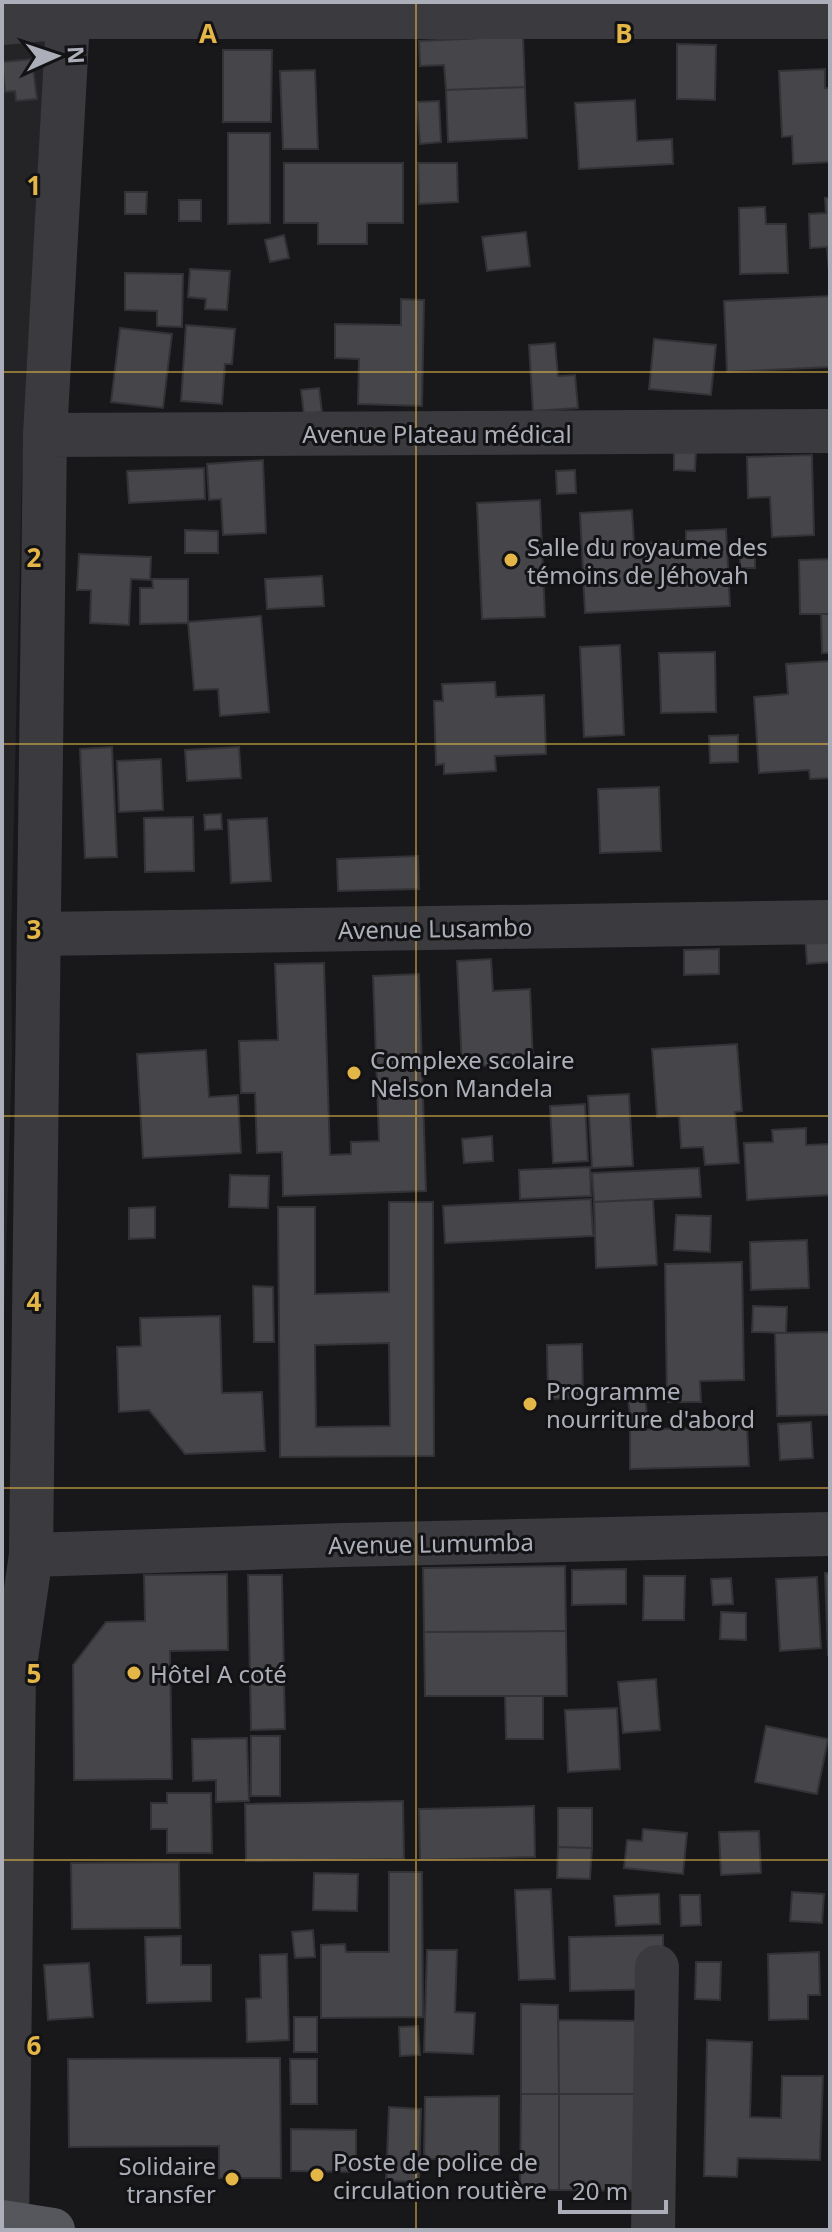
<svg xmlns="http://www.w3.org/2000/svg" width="832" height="2232" font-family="'Noto Sans',sans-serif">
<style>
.built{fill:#242427}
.building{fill:#45454a;stroke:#333236;stroke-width:2;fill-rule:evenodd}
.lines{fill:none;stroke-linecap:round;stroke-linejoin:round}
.minor{stroke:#3a3a3f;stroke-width:44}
.major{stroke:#56575d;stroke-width:44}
.grid{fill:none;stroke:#e3b647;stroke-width:2;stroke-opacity:0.55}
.poi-dot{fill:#e3b647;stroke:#131315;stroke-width:3}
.labels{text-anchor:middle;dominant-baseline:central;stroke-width:6;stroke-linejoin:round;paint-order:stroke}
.street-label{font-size:24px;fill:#acafb9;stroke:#131315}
.poi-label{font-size:24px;fill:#acafb9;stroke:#131315;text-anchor:start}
.grid-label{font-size:26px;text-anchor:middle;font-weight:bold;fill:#e3b647;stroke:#131315;stroke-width:6;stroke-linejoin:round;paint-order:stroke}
</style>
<rect width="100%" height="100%" fill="#18181a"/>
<!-- built -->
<path class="built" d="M2,2l43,38 -23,433 -11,466 1,116 -8,266z"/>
<!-- building -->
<path class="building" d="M523,36l2,51 -79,3 -2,-25 -24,1 -1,-25z
M677,44l39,1 -1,55 -38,-1z
M223,50h49l-1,72h-48z
M32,59l5,40 -21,2 -1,-10 -10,1 -3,-30z
M825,69v19h5v74l-37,2 -1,-28 -10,1 -3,-66z
M315,70l3,79h-35l-3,-78z
M525,87l2,51 -79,4 -2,-52z
M635,100l2,41 35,-2 1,25 -94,5 -4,-66z
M439,101l2,41 -21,2 -3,-42z
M228,133h42v90l-42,1z
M284,163h119v60h-36v21h-49v-21h-34z
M418,163h39l1,39 -39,2z
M125,192h22l-1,22h-21z
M825,198h5v86l-3,-37 -17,1 -1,-34 17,-1z
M179,200h22v21h-22z
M765,207l1,17h20l2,49 -48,1 -1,-66z
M526,232l4,34 -43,5 -5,-34z
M284,235l5,23 -19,4 -5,-22z
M190,269l40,2 -3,39 -22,-1 1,-10 -18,-2z
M125,273l58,1 -1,53 -25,-1v-15l-32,-1z
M830,296v71l-103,5 -3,-71z
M401,299l23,1 -2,106 -64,-2 1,-45 -24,-1v-34l66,1z
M186,325l49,4 -3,35h-7l-3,40 -41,-3z
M120,328l52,6 -9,74 -52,-6z
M654,339l62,6 -5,50 -62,-6z
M555,343l3,33 17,-1 3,33 -45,3 -4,-66z
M319,388l3,24 -18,3 -3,-25z
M674,450h22l-1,21 -21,-1z
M812,455l2,80 -42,2 -2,-40 -22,1 -1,-41z
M263,460l3,73 -43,2 -2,-36 -12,1 -2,-36z
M204,468l1,31 -76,4 -2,-32z
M575,470l1,23 -19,1 -1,-23z
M540,500l5,117 -63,2 -5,-116z
M632,510l2,33 52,-2v-10l40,-2 4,77 -145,7 -5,-100z
M185,530l33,1v22h-33z
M740,546h15v22h-15z
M79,554l72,3 -1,23 -19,-1 -2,46 -39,-2 1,-33h-14z
M830,559v55h-30l-1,-54z
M322,576l2,30 -57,3 -2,-30z
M152,579h36v44l-48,1v-36h13z
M821,614h9v39h-8z
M261,616l8,96 -49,4 -2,-27 -24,1 -6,-68z
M620,645l4,90 -40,2 -4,-90z
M715,652l1,60 -55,1 -2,-60z
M830,661v117l-20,1 -1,-9 -50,3 -5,-76 34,-3 -2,-30z
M495,682l1,15 48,-2 2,59 -51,2 1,15 -52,3v-10l-8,1 -2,-64h9l-1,-17z
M738,735v27l-28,1 -1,-27z
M112,747l5,110 -32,1 -5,-109z
M239,747l2,31 -54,3 -2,-31z
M161,759l2,51 -44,2 -2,-51z
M659,787l2,64 -61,2 -2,-64z
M221,814l1,15 -17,1 -1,-15z
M193,817l1,54 -49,1 -1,-54z
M267,818l4,63 -40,2 -3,-63z
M418,856l1,33 -81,2 -1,-32z
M830,935v27l-23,2 -2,-28z
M719,949v25l-35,1v-25z
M491,959l2,32 37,-2 3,74 -71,4 -5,-106z
M324,963l6,192 21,-1v-12l28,-1 -6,-165 46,-2 7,217 -143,5 -1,-44 -25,1 -2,-60h-14l-2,-52 39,-1 -3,-76z
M737,1044l5,67 -7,1 4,51 -34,2 -2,-18 -22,1 -2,-32 -22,1 -5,-68z
M206,1050l3,47 29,-2 3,58 -98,5 -6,-104z
M629,1094l4,72 -41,2 -4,-72z
M585,1104l3,57 -35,2 -3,-57z
M806,1128v17l24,-1v51l-83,5 -3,-57 29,-1 -1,-12z
M492,1136l1,25 -29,2 -2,-24z
M590,1167l1,29 -71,3 -1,-29z
M699,1168l2,29 -107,5 -2,-29z
M230,1175l39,1 -1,32 -39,-1z
M591,1199l2,37 -148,7 -2,-37z
M653,1199l4,66 -61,3 -2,-66z
M389,1202h44l1,254 -154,1 -2,-250h37v87l74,-2zM389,1343l1,83 -74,1 -1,-82z
M155,1207v31l-26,1v-31z
M676,1215l35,1 -1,36 -36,-2z
M807,1240l2,48 -58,2 -1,-48z
M742,1262l2,118 -44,1 1,21h-34l-2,-138z
M253,1286l20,1 1,55h-20z
M753,1306l34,1 -1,26 -34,-1z
M220,1316l2,77 40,-1 3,59 -80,3 -36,-44 -30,2 -2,-65 24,-1 -1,-28z
M830,1332v83l-53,1 -2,-83z
M582,1344l1,54 -35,1 -1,-54z
M645,1397l3,27 -17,1 -3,-27z
M811,1422l2,36 -33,2 -2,-36z
M747,1426l2,40 -119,3v-39z
M565,1566l1,65 -142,1 -1,-64z
M626,1569v35l-54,1v-35z
M825,1573h5v82h-2z
M227,1574l1,76 -58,1 2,128 -98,1 -1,-115 33,-43 39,-1 -1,-46z
M248,1575h34l3,154 -34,1z
M644,1576h41l-1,44h-41z
M817,1577l4,71 -41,3 -4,-72z
M731,1578l2,26 -20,1 -2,-26z
M721,1612l25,1v27l-26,-1z
M566,1631l1,65h-142l-1,-64z
M656,1679l4,51 -37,3 -5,-51z
M505,1696h38v43h-37z
M617,1708l3,61 -52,3 -3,-62z
M766,1726l62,13 -11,55 -62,-12z
M251,1736h29v60h-29z
M247,1738l2,63 -33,1v-22l-23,1 -1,-42z
M167,1793h44l1,60h-45v-24h-16v-26h16z
M403,1801l1,58 -158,2 -1,-57z
M534,1806l1,51 -115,3 -1,-51z
M558,1808h34v40l-34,-1z
M643,1829l44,4 -4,41 -59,-6 3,-28 15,1z
M759,1831l2,42 -40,2 -2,-43z
M558,1847l34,1 -2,31 -33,-1z
M179,1862l1,66 -108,1 -1,-66z
M389,1872h33l1,145 -102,1v-73l24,-1 1,8h43z
M314,1873l44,1 -1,37 -44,-1z
M551,1889l4,90 -36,1 -4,-90z
M792,1892l32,2 -2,29 -32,-2z
M659,1894l1,30 -44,2 -2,-30z
M680,1895h20l1,30 -20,1z
M313,1930l2,27 -20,1 -3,-26z
M663,1935l1,54 -94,2 -1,-54z
M181,1936v29h30v36l-64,2 -2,-66z
M427,1950h30l-2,62 20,1 -2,41 -49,-2z
M819,1952l1,43h-12v24l-39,1 -1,-66z
M287,1954l2,86 -42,2 -1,-43 15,-1 -1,-43z
M696,1962h25l-1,38 -25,-1z
M89,1963l4,54 -45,3 -4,-55z
M521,2004l37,1 1,89h-38z
M294,2017h23v35h-23z
M558,2020l92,1v73h-91z
M418,2026l2,29 -20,1 -1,-29z
M707,2040l45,2 -2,75 31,1 1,-42h41l-3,84 -82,-2 -1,19 -33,-1z
M280,2058l1,120h-62v-32l-150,1 -1,-88z
M290,2059h27v45h-26z
M521,2094h38v96h-39z
M559,2094h91l-1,97 -90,-1z
M499,2096v63h-75l1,-62z
M389,2107l32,2 -2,73 -33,-1z
M291,2129l65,1v42l-65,-1z"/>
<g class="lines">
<!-- minor -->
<path class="minor" d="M2,23l66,-6h762
M45,435l785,-4
M39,934l791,-12
M31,1555l312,-10 487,-11
M7,2230l7,-558 17,-117 14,-1120 24,-433
M653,2230l4,-263"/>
<!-- major -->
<path class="major" d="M2,2222l51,8"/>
</g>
<!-- grid -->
<path class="grid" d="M416,2v2228M2,372h828M2,744h828M2,1116h828M2,1488h828M2,1860h828"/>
<!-- markers -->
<g class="poi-dot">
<circle cx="511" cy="560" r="8"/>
<circle cx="354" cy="1073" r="8"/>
<circle cx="530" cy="1404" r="8"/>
<circle cx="134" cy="1673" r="8"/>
<circle cx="317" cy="2175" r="8"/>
<circle cx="232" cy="2179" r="8"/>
</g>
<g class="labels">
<!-- street labels -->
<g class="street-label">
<text x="437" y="433">Avenue Plateau médical</text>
<text transform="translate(435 928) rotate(-1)">Avenue Lusambo</text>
<text transform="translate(431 1543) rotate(-1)">Avenue Lumumba</text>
</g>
<!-- poi labels -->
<g class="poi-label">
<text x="527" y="546">Salle du royaume des<tspan x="527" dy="28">témoins de Jéhovah</tspan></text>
<text x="370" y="1059">Complexe scolaire<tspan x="370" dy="28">Nelson Mandela</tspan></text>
<text x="546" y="1390">Programme<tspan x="546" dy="28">nourriture d'abord</tspan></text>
<text x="150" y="1673">Hôtel A coté</text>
<text x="333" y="2161">Poste de police de<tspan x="333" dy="28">circulation routière</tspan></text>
<text x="216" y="2165" text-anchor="end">Solidaire<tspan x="216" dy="28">transfer</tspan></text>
</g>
</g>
<g class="grid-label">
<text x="208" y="43">A</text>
<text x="624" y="43">B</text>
<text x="34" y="195">1</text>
<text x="34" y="567">2</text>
<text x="34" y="939">3</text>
<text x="34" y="1311">4</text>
<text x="34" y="1683">5</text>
<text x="34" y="2055">6</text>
</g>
<!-- border -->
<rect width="832" height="2232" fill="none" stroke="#acafb9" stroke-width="8"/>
<!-- north arrow -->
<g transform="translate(56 56) rotate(87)" stroke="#131315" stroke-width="6" paint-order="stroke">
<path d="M0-6L14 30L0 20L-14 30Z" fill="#acafb9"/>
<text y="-12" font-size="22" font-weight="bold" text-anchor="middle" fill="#acafb9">N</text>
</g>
<!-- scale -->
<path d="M560 2200v12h106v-12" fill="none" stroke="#acafb9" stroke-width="4"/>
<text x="572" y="2200" font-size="24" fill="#acafb9" stroke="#131315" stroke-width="6" paint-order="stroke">20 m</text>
</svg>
